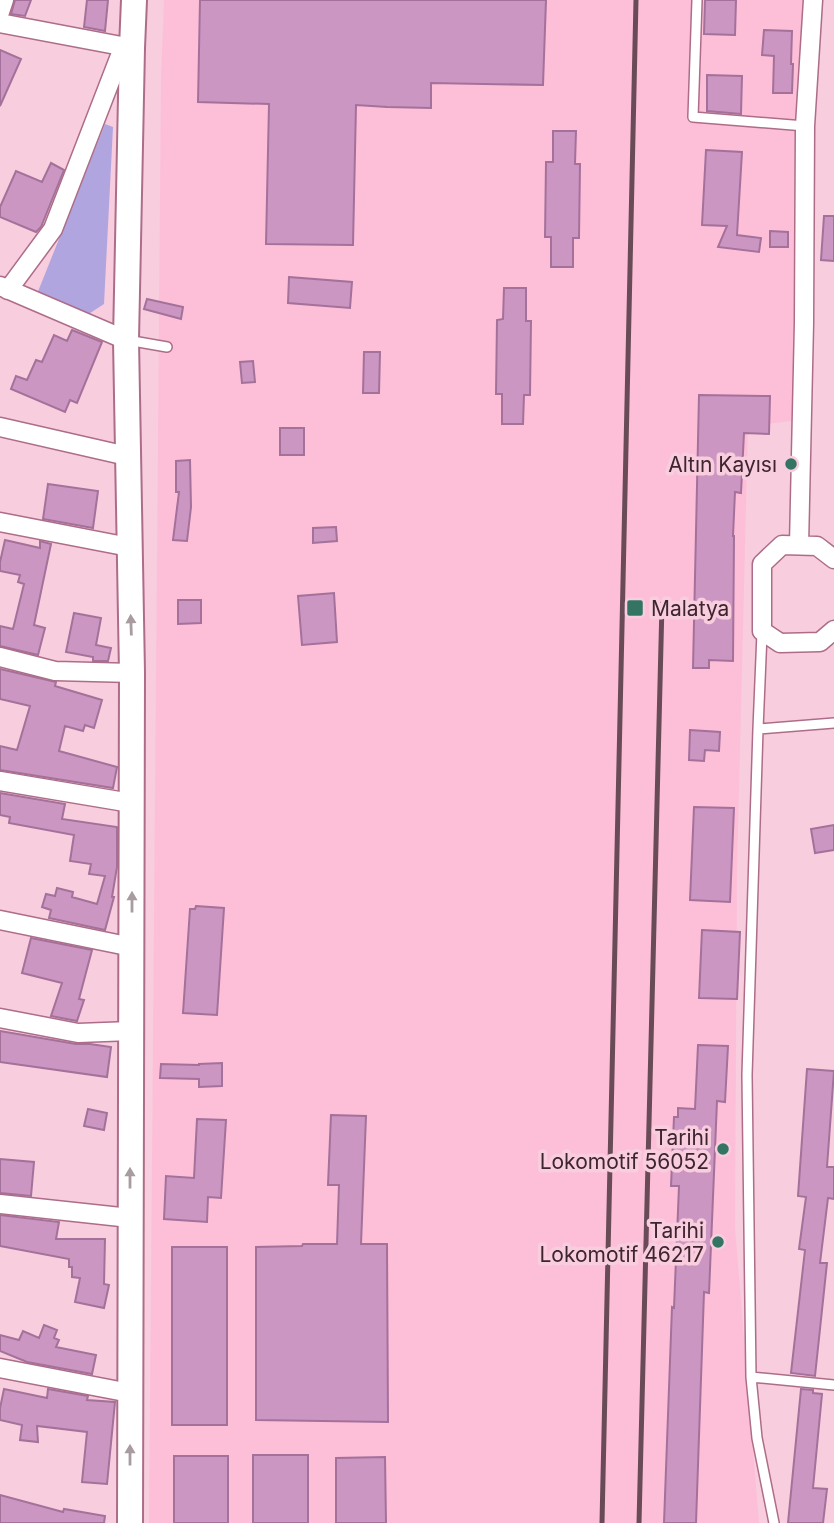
<svg xmlns="http://www.w3.org/2000/svg" width="834" height="1523" font-family="Inter,sans-serif">
<style>
.built{fill:#fdbfd8}
.green{fill:#b0a5df}
.building{fill:#cc96c2;stroke:#a4719b;stroke-width:2}
.lines{fill:none;stroke-linecap:round;stroke-linejoin:round}
.lane-casing{stroke:#ad6d88;stroke-width:12}
.street-casing{stroke:#ad6d88;stroke-width:21}
.secondary-casing{stroke:#ad6d88;stroke-width:28}
.lane{stroke:#fff;stroke-width:9}
.street{stroke:#fff;stroke-width:18}
.secondary{stroke:#fff;stroke-width:24}
.rail{stroke:#694b57;stroke-width:5}
.oneway{fill:#a89ca1}
.poi-dot{fill:#347463;stroke:#f8cdde;stroke-width:2.5}
.labels{text-anchor:middle;dominant-baseline:central;stroke-width:7;stroke-linejoin:round;paint-order:stroke}
.poi-label{font-size:21px;fill:#3e242f;stroke:#f8cdde;text-anchor:end}
</style>
<rect width="100%" height="100%" fill="#f8cdde"/>
<!-- built -->
<path class="built" d="M164,0h651l-14,420 -53,6 -11,446 -2,355 24,296h-610l12,-1447z"/>
<!-- green -->
<path class="green" d="M105,124l8,3 -9,177 -20,13 -47,-23z"/>
<!-- building -->
<path class="building" d="M15,0h16l-6,16 -14,-2z
M87,0h21l-3,31 -21,-4z
M200,0h346l-3,85 -112,-2v25l-44,-1 -31,-2 -3,140 -87,-1 3,-140 -71,-2z
M705,0h31l-1,35 -31,-1z
M764,30l28,1 -1,33h2l-1,29h-19l1,-37 -12,-1z
M0,50l21,9 -21,47z
M707,75l35,1 -1,38 -34,-3z
M553,131h23l-1,33h5l-1,74h-6v29h-22v-30h-6l1,-75h7z
M706,150l36,2 -5,83 24,3 -2,14 -41,-5 9,-21 -25,-1z
M51,163l13,7 -23,57 -5,5 -36,-15v-10l16,-36 26,11z
M824,216h10v45l-13,-1z
M770,231l18,1v15h-18z
M289,277l63,5 -2,26 -62,-5z
M504,288h22v33h5l-1,74h-6l-1,29h-21v-30h-6l1,-74 6,-1z
M147,299l36,8 -2,12 -37,-10z
M72,330l30,12 -25,61 -7,-3 -5,12 -54,-23 5,-13 11,4 9,-20 6,2 12,-27 13,6z
M364,352h16l-1,41h-16z
M253,361l2,21 -13,1 -2,-21z
M699,395l71,1 -1,38 -25,-1 -3,60 -6,-1 -2,44h1l-1,125 -24,-1v8h-16z
M280,428h24v27h-24z
M190,460l1,47 -4,34 -14,-1 6,-48h-3v-31z
M48,484l50,7 -5,37 -50,-9z
M336,527l1,14 -24,2v-15z
M5,540l35,8v-7l11,3 -17,81 11,3 -7,27 -38,-9v-20l13,3 11,-45 -6,-2 2,-7 -20,-4v-9z
M334,593l3,49 -35,3 -4,-49z
M178,600h23v23l-23,1z
M74,613l27,5 -5,27 15,3 -3,13h-15v-4l-27,-5z
M0,669l56,13 -1,4 47,14 -8,28 -9,-3 -2,6 -18,-5 -6,25 58,16 -4,21 -113,-18v-24l17,4 13,-44 -30,-7z
M690,730l30,2 -1,19 -14,-1 -1,11 -15,-1z
M0,793l65,11 -3,15 55,8v40l-5,30h2l-9,33 -56,-12 2,-8 -9,-3 4,-13 9,2 2,-8 16,4 -1,5 25,7 8,-28 -16,-2 2,-10 -21,-3 4,-26 -65,-12 1,-6 -10,-2z
M694,807l40,1 -4,94 -40,-2z
M834,825v25l-19,3 -4,-24z
M196,906l28,2 -7,107 -34,-2 7,-104h5z
M702,930l38,2 -3,67 -38,-1z
M31,938l61,12 -13,49 5,1 -7,21 -26,-5 11,-33 -40,-10z
M0,1031l76,13h14l21,3 -4,30 -107,-15z
M698,1045l30,1 -3,56 -8,-1 -8,192 -5,-1 -8,231h-32l8,-216 2,1 5,-122h-8l3,-69h4v-9l17,1z
M222,1063v23l-23,1v-8l-39,-1 1,-14 38,1v-1z
M807,1069l27,2 -7,96h7v32l-6,-1 -8,65h7l-12,113 -24,-3 14,-123 -6,-1 7,-52 -8,-1z
M88,1109l19,4 -3,17 -20,-4z
M331,1115l35,1 -5,128h26l1,178 -132,-2v-173l46,-1 1,-2h34l2,-59h-11z
M197,1119l29,1 -5,78 -13,-1 -1,25 -43,-3 2,-43 28,2z
M0,1159l34,3 -3,34 -31,-3z
M0,1215l59,7 -3,17h49l-1,45 5,1 -5,23 -29,-6 5,-24 -8,-1v-10h-3v-8l-69,-13z
M172,1247h55v178h-55z
M44,1325l13,5 -3,8 5,2 -3,7 40,8 -4,19 -65,-12 -27,-11v-16l19,5 4,-9 16,7z
M4,1389l43,9 1,-9 40,7 -1,4 28,2 -8,82 -25,-2 5,-50 -50,-6 1,16 -18,-2 2,-15 -22,-5v-12z
M801,1389l12,1v3l9,1 -9,94 14,1 -4,34h-35z
M253,1455h55v68h-55z
M174,1456h54v67h-54z
M385,1457l1,66h-50v-65z
M0,1495l63,17 1,-3 41,7 -1,7h-104z"/>
<g class="lines">
<!-- lane casing -->
<g class="lane-casing">
<path id="lane" d="M697,0l-4,117 112,9
M127,340l40,7
M758,729l4,-96
M751,1377l83,8
M774,1523l-17,-85 -6,-61 -4,-302 11,-346 76,-6"/>
</g>
<!-- street casing -->
<g class="street-casing">
<path id="street" d="M0,12l4,-12
M0,23l132,25
M0,286l126,54
M8,290l45,-61 70,-181
M0,427l127,29
M0,522l129,25
M799,545l5,-222 1,-197 8,-126
M834,559l-17,-13 -35,-1 -20,19v67l18,12 40,-1 14,-12
M0,657l55,14 77,2
M0,781l131,22
M0,920l132,27
M0,1018l78,15 53,-2
M0,1204l130,14
M0,1368l130,25"/>
</g>
<!-- secondary casing -->
<g class="secondary-casing">
<path id="secondary" d="M130,1523l2,-850 -6,-333 6,-292 2,-48"/>
</g>
<!-- lane -->
<use href="#lane" class="lane"/>
<!-- street -->
<use href="#street" class="street"/>
<!-- secondary -->
<use href="#secondary" class="secondary"/>
<!-- rail -->
<path class="rail" d="M602,1523l34,-1523
M639,1523l23,-919"/>
</g>
<!-- one-way arrows -->
<defs><path id="oneway-solid" d="M-6-.8H1V-3.2L6.5 0L1 3.2V.8H-6Z" transform="scale(1.75)"/></defs>
<g class="oneway">
<use href="#oneway-solid" transform="translate(131 625) rotate(-92)"/>
<use href="#oneway-solid" transform="translate(132 902) rotate(-90)"/>
<use href="#oneway-solid" transform="translate(130 1178) rotate(-90)"/>
<use href="#oneway-solid" transform="translate(130 1455) rotate(-90)"/>
</g>
<!-- markers -->
<g class="poi-dot">
<circle cx="791" cy="464" r="7"/>
<rect x="626" y="599" width="18" height="18" rx="3.5"/>
<circle cx="723" cy="1149" r="7"/>
<circle cx="718" cy="1242" r="7"/>
</g>
<g class="labels">
<!-- poi labels -->
<g class="poi-label">
<text x="777" y="464">Altın Kayısı</text>
<text x="651" y="608" text-anchor="start">Malatya</text>
<text x="709" y="1137">Tarihi<tspan x="709" dy="24">Lokomotif 56052</tspan></text>
<text x="704" y="1230">Tarihi<tspan x="704" dy="24">Lokomotif 46217</tspan></text>
</g>
</g>
</svg>
